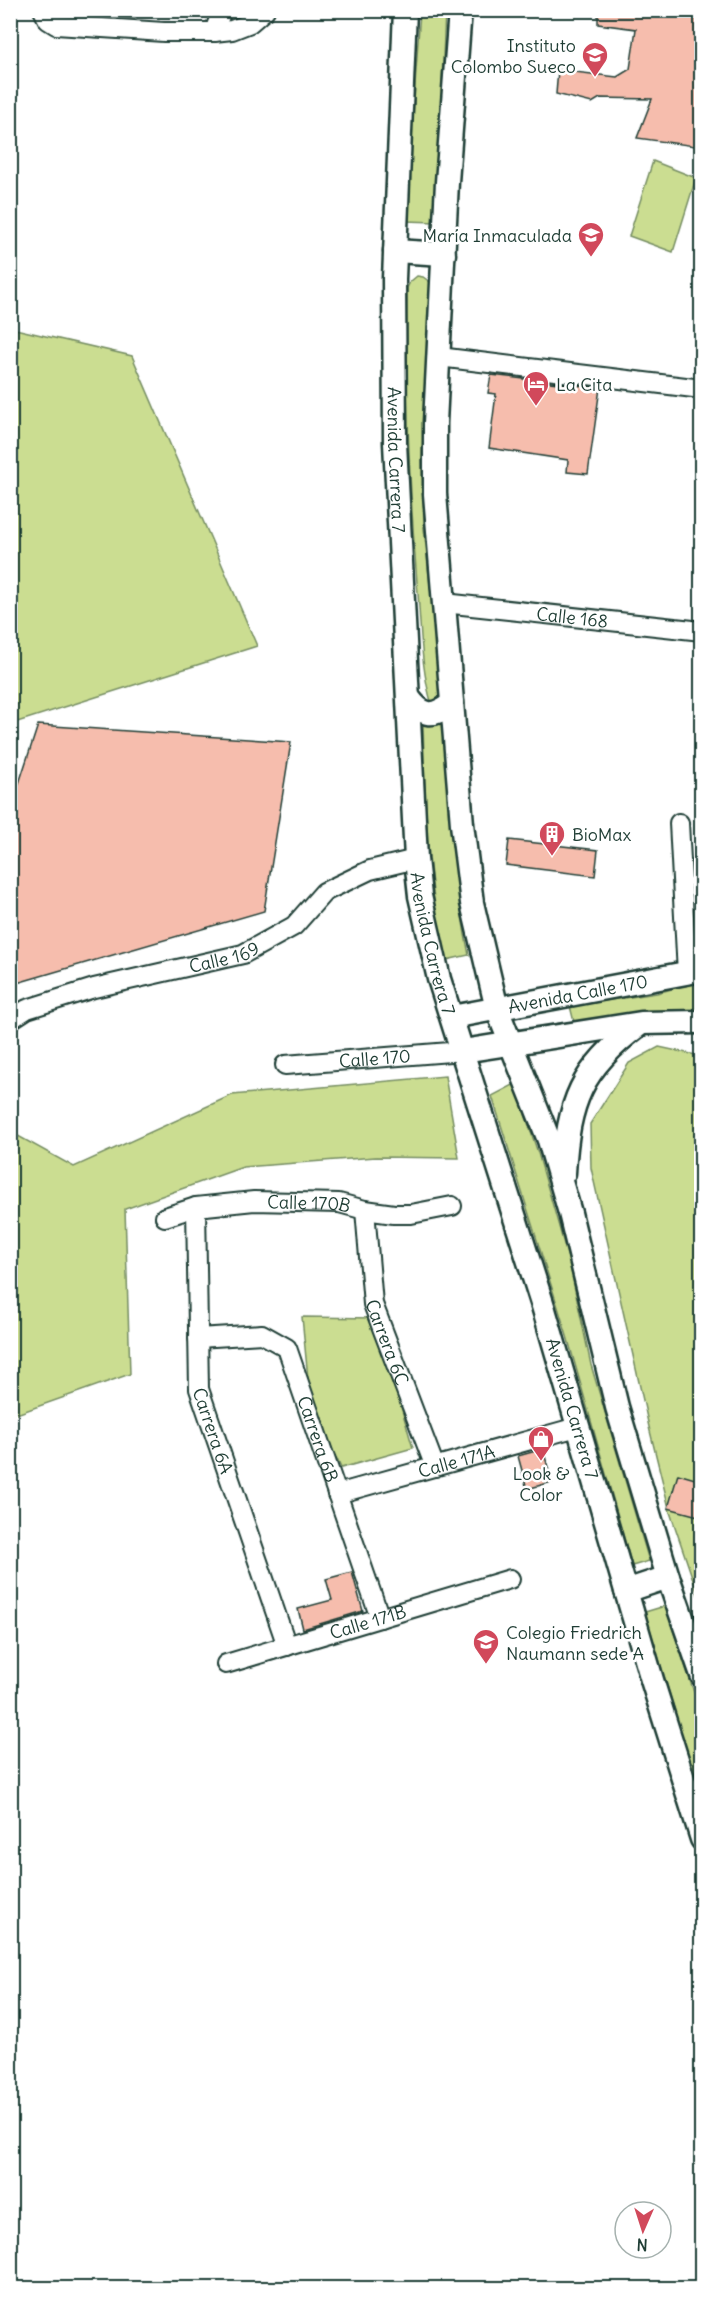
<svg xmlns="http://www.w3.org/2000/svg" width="712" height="2299" font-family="Delius,sans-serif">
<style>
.green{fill:#cbdd91;stroke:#758d62;stroke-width:1.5}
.building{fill:#f6bdad;stroke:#1f3d34;stroke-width:1.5}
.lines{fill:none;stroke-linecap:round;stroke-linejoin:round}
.minor-casing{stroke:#1f3d34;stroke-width:22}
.major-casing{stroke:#1f3d34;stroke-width:27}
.minor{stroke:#fff;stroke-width:18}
.major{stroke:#fff;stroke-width:22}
.labels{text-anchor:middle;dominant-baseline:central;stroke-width:5;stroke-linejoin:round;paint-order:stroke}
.poi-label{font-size:18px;fill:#1f3d34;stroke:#fff;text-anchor:start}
.street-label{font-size:18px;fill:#1f3d34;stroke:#fff}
</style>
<rect width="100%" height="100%" fill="#fff"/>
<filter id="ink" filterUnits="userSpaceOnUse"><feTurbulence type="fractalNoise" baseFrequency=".0167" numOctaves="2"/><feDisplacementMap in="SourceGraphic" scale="12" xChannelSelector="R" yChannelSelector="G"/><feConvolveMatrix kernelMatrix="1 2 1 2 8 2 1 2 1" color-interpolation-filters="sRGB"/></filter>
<g filter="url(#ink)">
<!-- green -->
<path class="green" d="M420,11h25l-9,211 -30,-1z
M653,161l43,17 -23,74 -44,-16z
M417,276l6,1 7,5 -8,175 2,71 18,172 -10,5c-12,-39 -11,-83 -15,-123 -8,-98 -12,-195 -10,-294l3,-6z
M11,328l121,28 125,290 -246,78z
M423,721l22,2c6,77 8,156 24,232l-23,5c-20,-78 -21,-159 -23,-239z
M701,981v31l-125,18 -6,-24 87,-13z
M659,1047l42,9v547l-31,-91 -21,-85 -58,-259 -1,-44 39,-61z
M445,1076l14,82 -83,-1 -133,10 -118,42 5,165 -119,42v-284l63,35 158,-72z
M515,1084l23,69 31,109 22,103 58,196 -17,5 -65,-230 -75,-240z
M302,1317l73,1 38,130 -72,20 -31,-69z
M665,1606l36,107v86l-56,-187z"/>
<!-- building -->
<path class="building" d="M598,10h104v137l-65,-9 15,-39 -52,-1 -8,5 -36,-9 2,-24 59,7 13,-8 6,-40 -38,-5z
M491,375l109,13 -12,86 -21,-2 1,-12 -79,-12 7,-54 -8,-1z
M38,725l253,17 -27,169 -254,74v-174z
M509,840l89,10 -3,26 -89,-11z
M543,1449l9,33 -25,7 -9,-33z
M678,1474l24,7v36l-34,-9z
M352,1572l11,39 -60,18 -5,-20 34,-9 -6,-21z"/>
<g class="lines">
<!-- minor casing -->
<g class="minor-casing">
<g id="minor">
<path d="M43,10l5,10 8,5 108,7h50l18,-2 18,-7 15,-13"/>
<path d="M214,32l8,-22"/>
<path d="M439,357l263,32"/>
<path id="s1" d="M444,603l258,28"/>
<path d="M679,823l8,150"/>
<path id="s2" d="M10,1020l17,-11 67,-21 149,-34 51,-28 30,-34 46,-22 46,-11"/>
<path id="s3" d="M285,1065l178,-14"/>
<path id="s4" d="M196,1207l3,182 88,257"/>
<path id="s5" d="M365,1210l8,94 62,163"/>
<path id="s6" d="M165,1217l31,-10 58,-6 85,2 26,7 29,4h17l41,-8"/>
<path id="s7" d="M198,1338l64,-4 25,14 93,270"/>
<path id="s8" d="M337,1494l240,-67"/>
<path id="s9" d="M226,1664l284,-85"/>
</g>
</g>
<!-- major casing -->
<g class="major-casing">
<g id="major">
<path id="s10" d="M405,10l-11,269 1,164 21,416 4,37 19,83 104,327 109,374 50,159"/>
<path d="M460,10l-13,172 -12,241v71l27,330 10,79 25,106 52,131 21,73 47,194 51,170 34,98"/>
<path d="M395,251l49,3"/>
<path d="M409,698c14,19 25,20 43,5"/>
<path id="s11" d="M452,1017l250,-47"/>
<path d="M463,1051l178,-28 61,-1"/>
<path d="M564,1173c4,-71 17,-105 75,-148"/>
<path d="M626,1591l42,-14"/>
</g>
</g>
<!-- minor -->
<use href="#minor" class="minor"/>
<!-- major -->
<use href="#major" class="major"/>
</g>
</g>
<!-- icons -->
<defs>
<g id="school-pin" transform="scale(1.35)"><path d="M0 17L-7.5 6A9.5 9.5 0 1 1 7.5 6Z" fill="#d1495b" stroke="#fff"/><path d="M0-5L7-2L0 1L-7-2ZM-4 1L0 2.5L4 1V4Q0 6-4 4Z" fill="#fff"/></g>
<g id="hotel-pin" transform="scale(1.35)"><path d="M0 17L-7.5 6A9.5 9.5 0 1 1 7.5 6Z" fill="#d1495b" stroke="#fff"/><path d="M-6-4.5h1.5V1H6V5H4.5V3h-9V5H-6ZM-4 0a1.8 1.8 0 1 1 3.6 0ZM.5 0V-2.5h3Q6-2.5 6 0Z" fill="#fff"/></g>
<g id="building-pin" transform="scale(1.35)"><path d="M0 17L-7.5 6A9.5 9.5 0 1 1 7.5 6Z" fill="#d1495b" stroke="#fff"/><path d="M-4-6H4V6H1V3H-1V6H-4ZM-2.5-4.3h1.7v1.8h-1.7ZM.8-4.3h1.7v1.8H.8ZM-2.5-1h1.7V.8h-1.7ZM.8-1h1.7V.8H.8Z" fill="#fff"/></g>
<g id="shop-pin" transform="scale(1.35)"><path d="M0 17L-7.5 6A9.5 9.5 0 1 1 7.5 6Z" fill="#d1495b" stroke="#fff"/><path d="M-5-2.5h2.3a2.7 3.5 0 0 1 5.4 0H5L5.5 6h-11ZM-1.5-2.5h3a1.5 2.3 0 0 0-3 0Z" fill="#fff"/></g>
</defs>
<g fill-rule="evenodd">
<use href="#school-pin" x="595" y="55"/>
<use href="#school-pin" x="591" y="235"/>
<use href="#hotel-pin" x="536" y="384"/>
<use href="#building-pin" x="552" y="834"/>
<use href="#shop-pin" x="541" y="1439"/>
<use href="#school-pin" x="486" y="1642"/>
</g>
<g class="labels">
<!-- poi labels -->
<g class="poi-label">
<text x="576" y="45" text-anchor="end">Instituto<tspan x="576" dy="21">Colombo Sueco</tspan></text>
<text x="572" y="235" text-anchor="end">María Inmaculada</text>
<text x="556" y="384">La Cita</text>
<text x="572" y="834">BioMax</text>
<text x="541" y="1473" text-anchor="middle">Look &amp;<tspan x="541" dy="21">Color</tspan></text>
<text x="506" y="1632">Colegio Friedrich<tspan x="506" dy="21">Naumann sede A</tspan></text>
</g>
<!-- street labels -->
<g class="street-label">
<text stroke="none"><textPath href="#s10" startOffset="450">Avenida Carrera 7</textPath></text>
<text stroke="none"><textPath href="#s1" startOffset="129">Calle 168</textPath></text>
<text stroke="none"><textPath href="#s10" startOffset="936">Avenida Carrera 7</textPath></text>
<text stroke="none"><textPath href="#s2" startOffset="224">Calle 169</textPath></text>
<text stroke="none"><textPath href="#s11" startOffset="128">Avenida Calle 170</textPath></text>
<text stroke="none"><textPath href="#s3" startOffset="90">Calle 170</textPath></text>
<text stroke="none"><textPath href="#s6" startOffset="146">Calle 170B</textPath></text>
<text stroke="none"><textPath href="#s5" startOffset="135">Carrera 6C</textPath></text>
<text stroke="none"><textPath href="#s10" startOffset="1422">Avenida Carrera 7</textPath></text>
<text stroke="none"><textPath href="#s4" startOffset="226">Carrera 6A</textPath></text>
<text stroke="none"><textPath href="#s7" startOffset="189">Carrera 6B</textPath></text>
<text stroke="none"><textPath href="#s8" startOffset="124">Calle 171A</textPath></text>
<text stroke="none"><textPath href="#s9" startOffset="148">Calle 171B</textPath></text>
</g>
</g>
<!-- margin -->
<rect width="712" height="2299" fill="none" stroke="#fff" stroke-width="36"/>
<rect x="18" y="18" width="676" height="2263" fill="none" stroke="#1f3d34" stroke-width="2" filter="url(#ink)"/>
<!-- north arrow -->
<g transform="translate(643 2230) rotate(183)"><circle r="28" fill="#ffffff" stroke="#a5b1ae" stroke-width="1.5"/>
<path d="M0-4.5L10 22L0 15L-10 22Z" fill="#d1495b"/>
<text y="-9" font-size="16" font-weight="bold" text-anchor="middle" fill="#1f3d34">N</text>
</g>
</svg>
